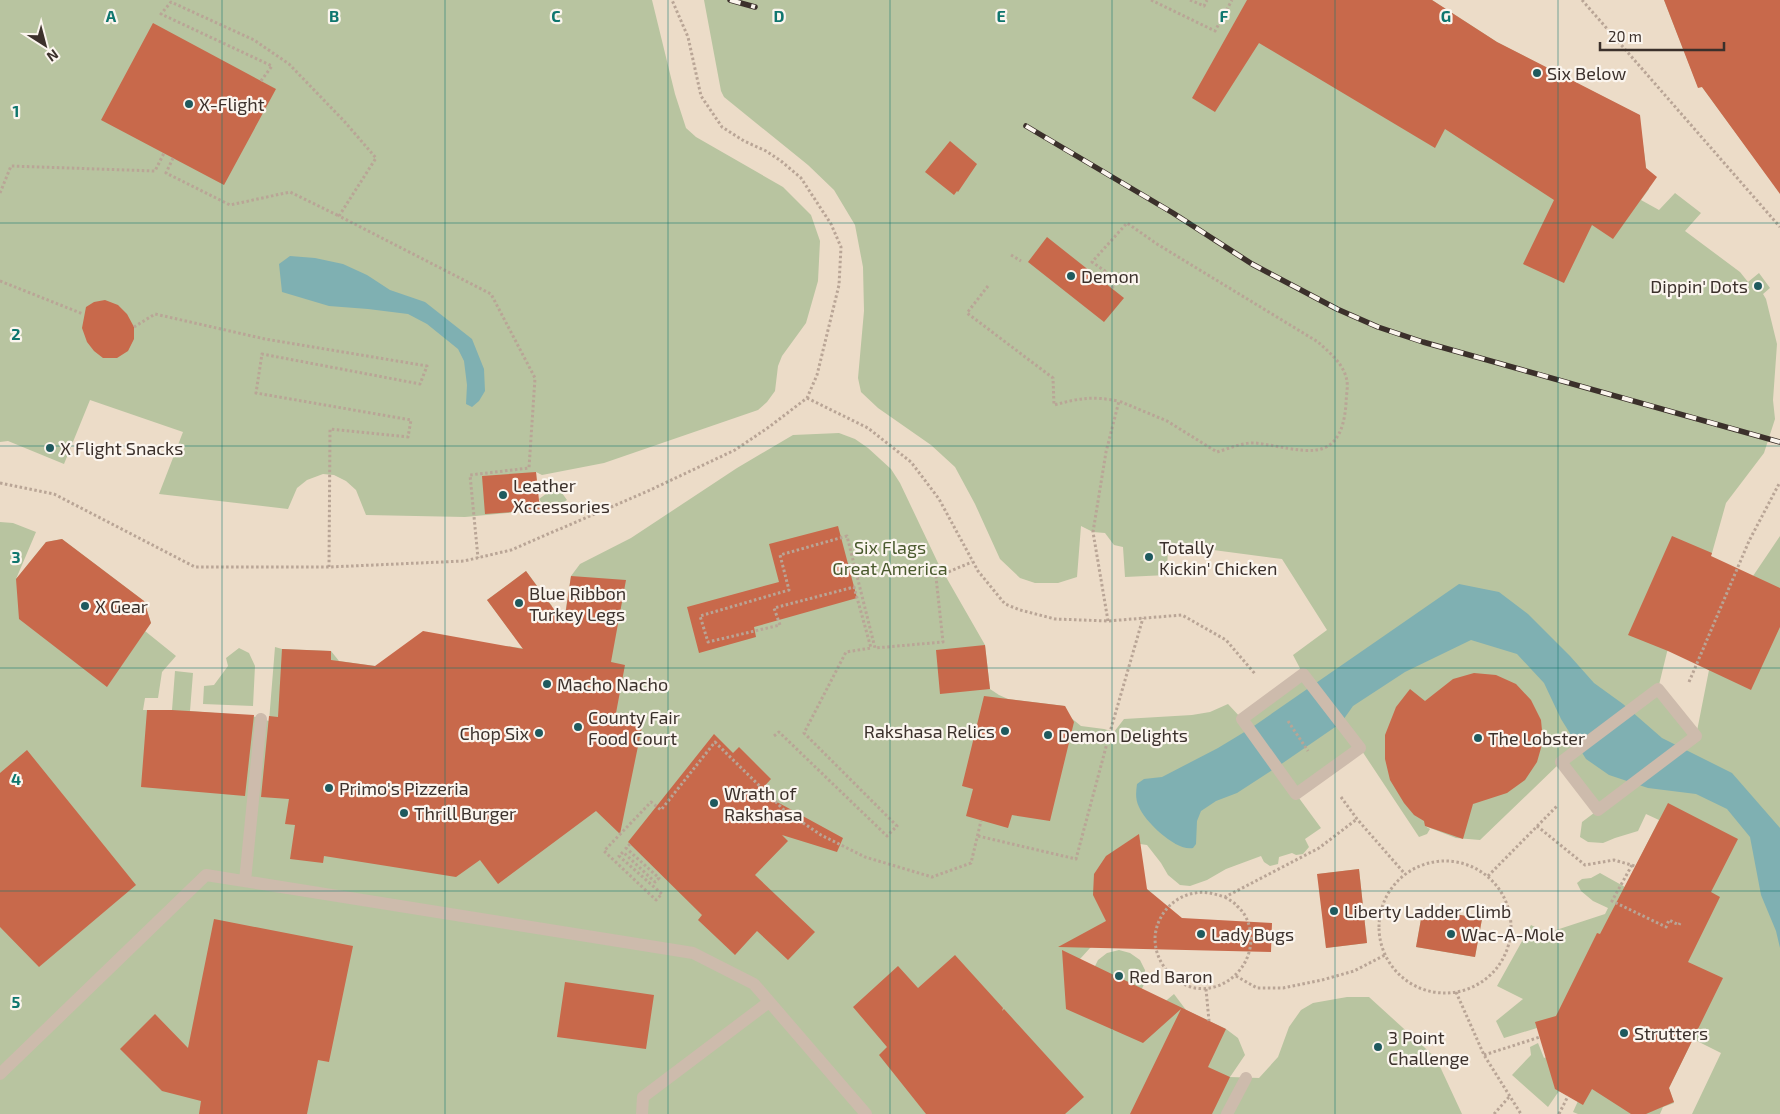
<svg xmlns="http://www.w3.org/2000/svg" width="1780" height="1114" font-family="'Exo 2',sans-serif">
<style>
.green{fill:#b8c4a0}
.plaza{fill:#ecdcc8;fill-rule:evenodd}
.water{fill:#7fb0b2}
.building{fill:#c8694b}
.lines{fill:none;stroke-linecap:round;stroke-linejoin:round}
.path{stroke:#b9a596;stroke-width:3;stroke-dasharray:2.5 2.5;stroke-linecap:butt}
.service{stroke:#cdbbac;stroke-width:12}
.pedestrian{stroke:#cdbbac;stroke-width:12}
.rail-casing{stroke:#3b302b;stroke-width:5.5}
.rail{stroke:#fbf5ee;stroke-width:4;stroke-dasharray:11;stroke-linecap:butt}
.grid{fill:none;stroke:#0f766e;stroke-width:1;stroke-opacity:0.55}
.poi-dot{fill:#1f5a5e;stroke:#fbf5ee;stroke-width:2}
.labels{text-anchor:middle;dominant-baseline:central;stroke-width:4.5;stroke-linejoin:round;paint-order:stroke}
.poi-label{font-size:18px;fill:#3b302b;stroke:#fbf5ee;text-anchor:start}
.park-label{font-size:18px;fill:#4a5a2e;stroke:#fbf5ee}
.grid-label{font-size:16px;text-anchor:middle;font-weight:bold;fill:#0f766e;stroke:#fbf5ee;stroke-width:4.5;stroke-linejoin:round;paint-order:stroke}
</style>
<rect width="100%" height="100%" fill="#f4ebe1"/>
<!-- green -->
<path class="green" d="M0,0h1780v1114h-1780z"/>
<!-- plaza -->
<path class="plaza" d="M652,0h52l17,91 3,6 84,68 26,25 21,35 8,42 1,44 -6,67 3,14 17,16 53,37 24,22 20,37 25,55 20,19 15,5h23l19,-6 4,-51 12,6 12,1 9,12 9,2 2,30 42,-2 1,-31 114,15 45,71 -34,25 10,19 -61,45 -14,-15 -18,8 -18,3 -68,4 -10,13 -10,-3 -23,-3 -11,-9 -5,-11 -57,-7 -9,-4 -9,-6 -5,-44 -47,-82 -38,-80 -9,-14 -23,-21 -13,-9 -16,-6 -46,2 -56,33 -106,70 -51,26 -9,12 -12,77 -53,-7 -131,20 -36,-5 -8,-10 -49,-2 -7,-2 -6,74 -17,-5 -62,-5 3,-38 -18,-2 -3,39h-29l2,-12h13l4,-26 14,-16 -31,-25 6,-8 -7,-22 -82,-62 -16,3 -30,37 20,-47 -23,-9 -13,-1v-80l8,-1 56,23 26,-64 93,32 -24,62 129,15 9,-21 10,-8 16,-6 11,1 12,6 10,9 10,25 99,2 74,-7 -3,-38 6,3 62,-12 154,-53 9,-8 8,-11 3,-25 4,-10 24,-33 12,-42 2,-40 -9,-26 -28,-28 -87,-50 -10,-9 -11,-34zM557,486l10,14 -18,13 -10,-14zM526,571l26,35 -39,29 -26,-35zM239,648l10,5 6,13 -2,40 -50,-2 1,-18 10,-1 14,-19 -2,-8z
M1432,0h232l34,87h4l64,87 14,12v350l-27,40 -44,94 -13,66 -38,-47 9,-37 45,-99 14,-50 38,-50 11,-34 -2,-19 4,-56 -11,-45 -3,-5 7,-6 -11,-15 -11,9 -8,-10 -55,-41 16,-18 -26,-20 -16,17 -18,-10 8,-11 -10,-74 -142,-73z
M1360,748l59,89 8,-3 3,-5 -5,-3 31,12 24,2 81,-78 37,48 -16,12 -2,15 8,5 15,1 12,-5 23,-7 8,-17 13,6 -34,67 -25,-14 -9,5 -9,1 -5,4 4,8 12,10 15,7 -3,6 -58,19 -16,-8 -34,61 26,13 -27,22 8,17 33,-10 21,25 -14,5 -6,-15 -8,4 1,8 -19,20 36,32 11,-16 19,10 -5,11 5,2h-116l-26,-56 -67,-61h-22l-34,6 -12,7 -12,17 -11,30 -19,21 -29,-1 15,-22 -7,-17 -12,-9 -40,-19 -12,-16 -33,28 -29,8 1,-14 -33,-57 10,-11 11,-7 39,-97 7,1 14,18 7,12 12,10 10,1 17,-6 19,-11 35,-13 3,6 6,4 8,-2 1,-7 13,-4 4,2 7,-1 6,-7 -4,-8 16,-11 -25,-34zM1359,869l8,74 -41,5 -8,-74zM1423,908l59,11 -7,38 -59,-10zM1119,950l11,3 10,7 5,10v12l-5,11 -47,-23 5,-10 9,-7z
M1693,1039l28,14 -29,61h-32l3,-7 11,-4 -5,-15z"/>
<!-- water -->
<path class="water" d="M290,256l25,2 28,6 24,11 23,15 35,12 47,37 12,30 1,22 -6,10 -7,6 -6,-3 1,-19 -3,-24 -6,-12 -31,-25 -19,-10 -40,-5 -39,-3 -47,-14 -3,-28z
M1459,584l40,8 29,22 42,42 24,27 29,21 39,34 70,35 48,55v120l-4,-17 -15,-36 -11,-58 -23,-28 -31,-15 -48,-6 -39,-13 -23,-16 -25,-40 -17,-36 -27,-29 -46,-14 -66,32 -52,34 -12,17 -64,44 -40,26 -21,8 -15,10 -4,10 -1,23 -3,4c-16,4 -48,-26 -54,-41 -4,-8 -3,-15 -2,-23l7,-5 18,-2 56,-29 33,-20z"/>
<!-- building -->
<path class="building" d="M1247,0h185l65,42 143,73 6,53 11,9 -44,62 -21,-14 -28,58 -41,-19 31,-64 -109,-71 -10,19 -176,-105 -44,69 -23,-14z
M1664,0h116v194l-78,-107 -4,1z
M153,23l123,66 -52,96 -123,-65z
M950,141l27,23 -19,28 -1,-1 -3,4 -29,-23z
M1047,237l77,61 -20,24 -76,-60z
M105,300l13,5 9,9 7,13v12l-6,12 -11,7h-14l-9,-7 -7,-9 -5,-14 4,-21 8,-5z
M536,472l4,38 -55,4 -3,-38z
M838,526l19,72 -103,29 2,10 -57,16 -12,-46 92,-25 -10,-38z
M1672,536l40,17 -1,3 69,32v39l-29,63 -83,-39 -40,-16z
M62,539l82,62 7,22 -44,64 -88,-68 -3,-40 30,-37z
M526,571l38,52 7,-47 55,4 -15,82 14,3 -9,48 28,4 -24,117 -24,-23 -98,73 -18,-24 -24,17 -132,-21 -1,7 -33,-4 5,-34 -10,-1 4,-25 -28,-2 8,-81 9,1 4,-68 49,2v9l44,6 48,-35 100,18 -36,-49z
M985,645l5,44 -50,5 -4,-44z
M1474,673l22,2 20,9 15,16 10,20 2,21 -6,21 -12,18 -18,13 -34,11 -10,35 -38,-13 -1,-5 -10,-6 -10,-12 -14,-23 -5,-21v-24l11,-28 14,-18 15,12 28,-22z
M984,696l81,10 9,16 -24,99 -38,-6 -4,13 -42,-12 7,-27 -11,-3z
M147,710h25l82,5 -9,81 -104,-9z
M714,734l19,19 6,-6 32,32 -12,13 84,46 -6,14 -55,-17 6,6 -33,34 60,57 -27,28 -31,-29 -22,24 -37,-35 4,-5 -74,-73z
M27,750l109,135 -97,82 -39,-40v-154z
M1668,803l70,36 -27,53 9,5 -32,65 35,16 -54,110 5,14 -28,12h-15l-39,-25 -9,16 -28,-16 -20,-67 21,-6 41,-83 3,1z
M1139,834l8,55 35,29 90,5 -1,29 -213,-5 48,-26 -13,-26 1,-21 12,-18z
M1359,869l8,74 -41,5 -9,-74z
M1423,908l59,11 -7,38 -59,-10z
M214,919l139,27 -24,116 -11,-2 -11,54h-108l2,-13 -39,-10 -42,-42 35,-35 33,34z
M1062,950l164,79 -18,38 22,10 -18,37h-82l51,-105 -38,34 -77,-34z
M955,955l48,53 -1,3 2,-2 80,88 -19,17h-139l-47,-59 8,-8 -34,-40 45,-41 20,22z
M565,982l89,13 -8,54 -89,-12z"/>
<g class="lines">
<!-- path -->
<path class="path" d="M1151,0l64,31 17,-31
M1190,0l14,6 3,-6
M1582,0l198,227
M261,81l11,-15 -111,-52 10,-12 83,38 35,24 55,57 32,37 -37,58 152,78 44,84 -6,90 -59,7 8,83
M173,158l-7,15 64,32 60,-13 49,24
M0,193l11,-27 144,5 9,-18
M1011,255l10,6
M0,281l83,33
M988,286l-21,27 86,65 1,27c26,-7 38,-9 64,-4
M134,327l21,-13 110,25 162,27 -7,18 -158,-30 -6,39 155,27 -3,17 -78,-8 -1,138
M807,398l61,30 43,34 28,37 39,72 27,33 15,6 35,9 53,2 74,-6 44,25 30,35
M0,483l54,11 141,73h134l135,-6 47,-11 137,-59 87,-41 34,-23 38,-29 10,-23 22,-90 2,-38 -10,-23 -30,-46 -20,-17 -15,-10 -22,-10 -22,-14 -21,-31 -13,-59 -16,-37
M1108,621l-15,-89 13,-80 13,-51 48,20 50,31c11,-3 26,-10 38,-9 45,5 86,27 91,-39 0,-7 2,-16 1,-23 -3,-17 -17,-28 -29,-39l-161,-98 -30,-21 -35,39 26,18 -6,8
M1689,682l60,-141 31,-59
M1288,721l20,30
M774,736l5,-4 108,104 10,-10 -93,-93 42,-81 25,-4 -17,-61 -80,21 6,17 -72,17 -8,-26 89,-26 -9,-35 67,-19 28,112 68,-6 -7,-65 36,-15
M1341,797l16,22 48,55
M1537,826l48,39 29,-5 21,6
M978,836l98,23 34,-127 33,-114
M630,844l-4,4 33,30 -4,4 -32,-30 -4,4 43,38 -6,6 -52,-49 47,-49 10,8 54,-68 69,68 37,25 44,22 67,20 39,-14 10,-42
M1379 927a66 66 0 1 1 132 0a66 66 0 1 1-132 0Z
M1632,865l-20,36 54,26 3,-7 10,5 1,-2
M1488,876l70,-71
M1225,897c4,3 9,5 12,9 6,5 10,12 12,19 13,47 -43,85 -78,50 -10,-10 -16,-22 -16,-37 1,-22 18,-42 40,-45 10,-2 20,1 30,4l94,-49 38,-29
M1236,976l21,12h26l39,-8 32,-9 31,-16
M1206,989l3,32
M1456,992l28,63 37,59
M1484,1055l56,-18
M1494,1114l15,-17
M1559,1114l9,-18"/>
<!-- service -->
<path class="service" d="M245,881l16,-162
M0,1074l206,-199 487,78 61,31 112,130
M642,1114l1,-17 126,-95
M1227,1114l19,-36"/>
<!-- pedestrian -->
<path class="pedestrian" d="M1303,674l57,74 -64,46 -54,-75z
M1658,689l38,47 -98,74 -37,-48z"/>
<!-- rail casing -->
<g class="rail-casing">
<path id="rail" d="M730,0l25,7
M1026,126l147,87 79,51 85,45 41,18 45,15 357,100"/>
</g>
<!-- rail -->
<use href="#rail" class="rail"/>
</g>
<!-- grid -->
<path class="grid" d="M222,0v1114M445,0v1114M668,0v1114M890,0v1114M1112,0v1114M1335,0v1114M1558,0v1114M0,223h1780M0,446h1780M0,668h1780M0,891h1780"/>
<!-- markers -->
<g class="poi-dot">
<circle cx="1537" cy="73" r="5"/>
<circle cx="189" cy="104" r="5"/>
<circle cx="1071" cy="276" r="5"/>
<circle cx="1758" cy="286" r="5"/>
<circle cx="50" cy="448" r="5"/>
<circle cx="503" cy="495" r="5"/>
<circle cx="1149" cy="557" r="5"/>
<circle cx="519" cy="603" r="5"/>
<circle cx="85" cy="606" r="5"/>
<circle cx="547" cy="684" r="5"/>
<circle cx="578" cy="727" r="5"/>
<circle cx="1005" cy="731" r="5"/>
<circle cx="539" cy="733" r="5"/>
<circle cx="1048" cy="735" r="5"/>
<circle cx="1478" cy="738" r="5"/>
<circle cx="329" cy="788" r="5"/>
<circle cx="714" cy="803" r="5"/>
<circle cx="404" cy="813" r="5"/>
<circle cx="1334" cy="911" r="5"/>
<circle cx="1201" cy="934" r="5"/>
<circle cx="1451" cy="934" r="5"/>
<circle cx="1119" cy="976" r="5"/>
<circle cx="1624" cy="1033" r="5"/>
<circle cx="1378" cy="1047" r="5"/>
</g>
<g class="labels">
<!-- poi labels -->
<g class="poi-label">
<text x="1547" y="73">Six Below</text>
<text x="199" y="104">X-Flight</text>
<text x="1081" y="276">Demon</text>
<text x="1748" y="286" text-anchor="end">Dippin' Dots</text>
<text x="60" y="448">X Flight Snacks</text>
<text x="513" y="485">Leather<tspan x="513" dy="21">Xccessories</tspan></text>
<text x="1159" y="547">Totally<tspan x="1159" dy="21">Kickin' Chicken</tspan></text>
<text x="529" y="593">Blue Ribbon<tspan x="529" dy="21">Turkey Legs</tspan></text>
<text x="95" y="606">X Gear</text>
<text x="557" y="684">Macho Nacho</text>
<text x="588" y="717">County Fair<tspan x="588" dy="21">Food Court</tspan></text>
<text x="995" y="731" text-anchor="end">Rakshasa Relics</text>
<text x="529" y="733" text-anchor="end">Chop Six</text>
<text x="1058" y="735">Demon Delights</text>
<text x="1488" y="738">The Lobster</text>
<text x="339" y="788">Primo's Pizzeria</text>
<text x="724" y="793">Wrath of<tspan x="724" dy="21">Rakshasa</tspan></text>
<text x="414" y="813">Thrill Burger</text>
<text x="1344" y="911">Liberty Ladder Climb</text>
<text x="1211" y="934">Lady Bugs</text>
<text x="1461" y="934">Wac-A-Mole</text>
<text x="1129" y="976">Red Baron</text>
<text x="1634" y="1033">Strutters</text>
<text x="1388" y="1037">3 Point<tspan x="1388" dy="21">Challenge</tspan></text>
</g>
<!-- park labels -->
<g class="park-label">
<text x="890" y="547">Six Flags<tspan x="890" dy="21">Great America</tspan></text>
</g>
</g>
<g class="grid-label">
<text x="111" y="22">A</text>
<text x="334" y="22">B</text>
<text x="556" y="22">C</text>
<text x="779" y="22">D</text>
<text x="1001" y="22">E</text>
<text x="1224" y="22">F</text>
<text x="1446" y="22">G</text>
<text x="16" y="117">1</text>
<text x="16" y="340">2</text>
<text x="16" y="563">3</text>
<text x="16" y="785">4</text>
<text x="16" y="1008">5</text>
</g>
<!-- north arrow -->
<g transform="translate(45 45) rotate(144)" stroke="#fbf5ee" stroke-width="4" paint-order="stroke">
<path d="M0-4L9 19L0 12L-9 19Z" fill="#3b302b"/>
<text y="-8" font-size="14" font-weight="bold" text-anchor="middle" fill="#3b302b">N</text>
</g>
<!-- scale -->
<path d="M1600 42v8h124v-8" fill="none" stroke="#3b302b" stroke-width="2.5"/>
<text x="1608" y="42" font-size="15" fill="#3b302b" stroke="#fbf5ee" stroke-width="4" paint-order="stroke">20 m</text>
</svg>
